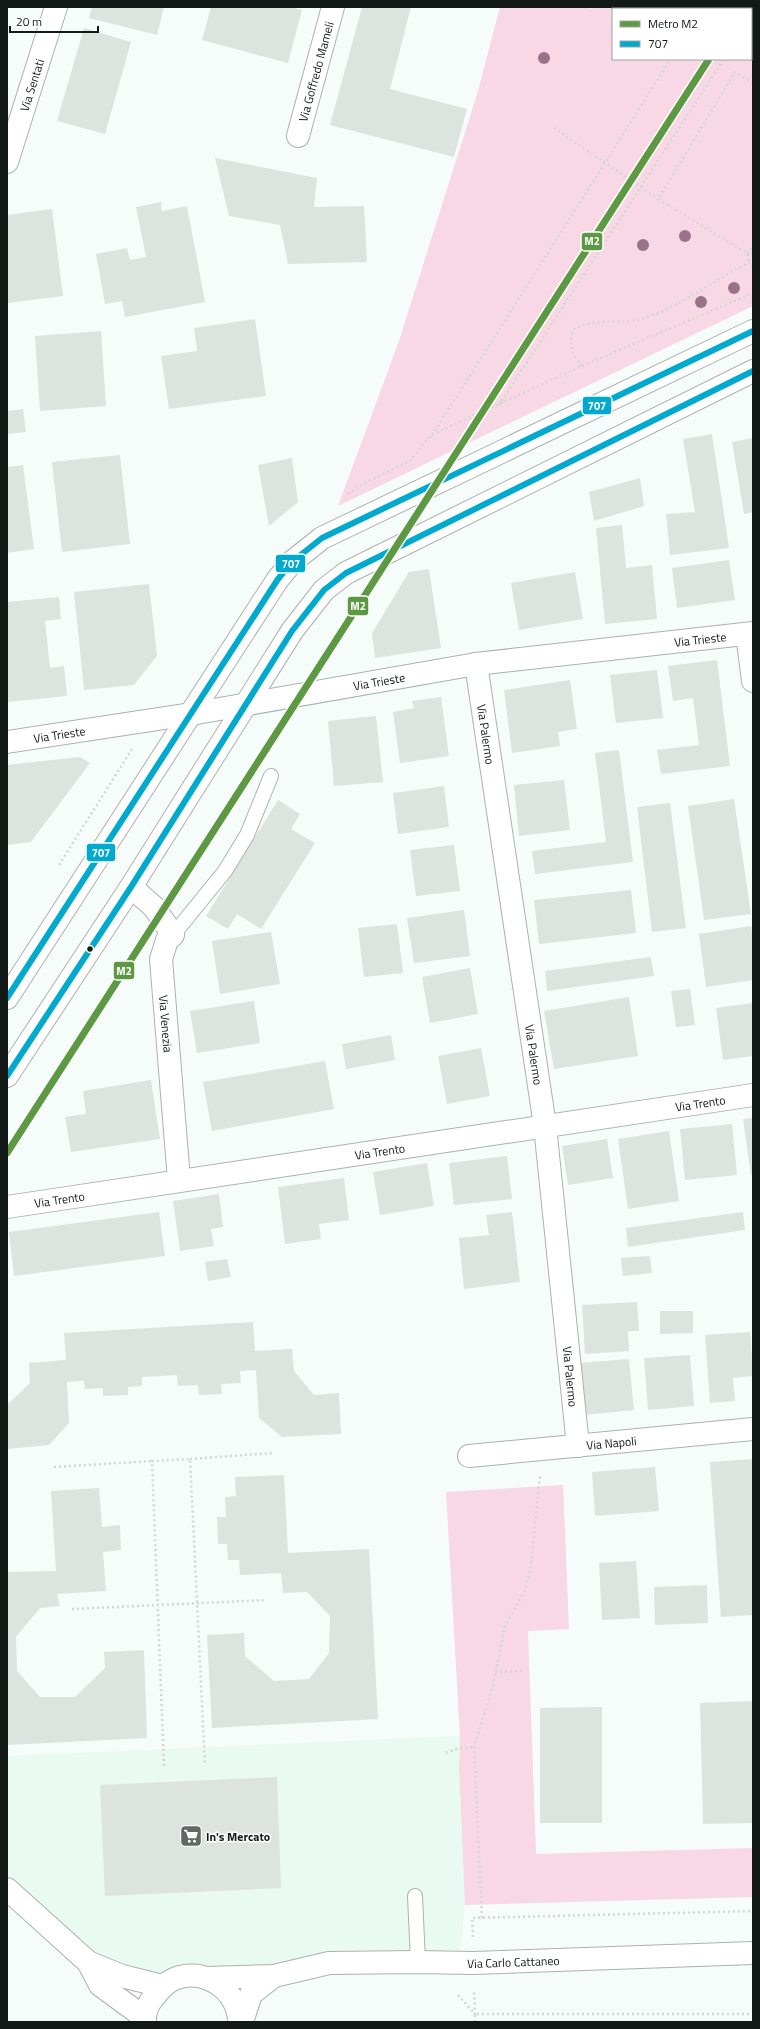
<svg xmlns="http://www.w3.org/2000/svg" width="760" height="2029" font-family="'Titillium Web',sans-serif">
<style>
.built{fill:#e8faf1}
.green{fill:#f7d8e4;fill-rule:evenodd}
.building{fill:#dde4e0}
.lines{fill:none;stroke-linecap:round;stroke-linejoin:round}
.lane-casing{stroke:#acb1af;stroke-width:16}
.street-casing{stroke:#acb1af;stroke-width:24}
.secondary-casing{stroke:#acb1af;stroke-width:24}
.path{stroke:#d4d6d5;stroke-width:2.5;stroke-dasharray:2 3;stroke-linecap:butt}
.lane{stroke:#fefffe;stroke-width:14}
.street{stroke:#fefffe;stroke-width:22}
.secondary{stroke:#fefffe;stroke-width:22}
.bus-1-casing{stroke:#fff;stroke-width:9}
.bus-1{stroke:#00a9ce;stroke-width:6}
.metro-1-casing{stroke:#fff;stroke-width:10}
.metro-1{stroke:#5d9842;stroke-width:7}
.tree{fill:#9a7389}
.bus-dot{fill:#121916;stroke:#fff;stroke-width:1.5}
.labels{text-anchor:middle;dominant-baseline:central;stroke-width:3;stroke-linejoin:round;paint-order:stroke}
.street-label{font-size:12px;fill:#121916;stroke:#fff}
.poi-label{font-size:12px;font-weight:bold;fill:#121916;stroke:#fff;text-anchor:start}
.line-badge{stroke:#fff;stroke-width:1.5}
.badge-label{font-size:11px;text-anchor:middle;font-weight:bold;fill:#fff}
</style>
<rect width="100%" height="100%" fill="#f6fcf9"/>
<!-- built -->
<path class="built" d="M460,1736l-1,32 6,137 -6,57 -185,14h-152l-115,-87v-133z"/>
<!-- green -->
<path class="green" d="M500,7h86l6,2 1,-2h160v299l-415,200 61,-165 79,-250zM613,9h138v50h-138z
M563,1485l6,144 -41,2 8,223 217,-6v49l-288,8 -6,-137 1,-32 -14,-244z"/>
<!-- building -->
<path class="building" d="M92,7h72l-7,28 -68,-17z
M211,7h79l12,3 -14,53 -86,-23z
M362,7h49l-21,82 77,20 -13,48 -124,-32z
M84,28l47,14 -26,92 -48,-13z
M215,158l102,20 -3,29 50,-1 3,56 -79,2 -8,-39 -51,-9z
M161,202l1,9 25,-5 18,96 -80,15 -3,-16 -17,3 -9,-50 31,-6 3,12 16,-3 -10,-50z
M52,209l11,87 -56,7v-88z
M255,319l11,77 -97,13 -8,-53 36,-5 -3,-23z
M101,331l5,75 -66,5 -5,-75z
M23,409l3,23 -19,2v-23z
M712,434l17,114 -59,7 -4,-41 29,-2 -12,-73z
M753,438v74l-9,2 -12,-72z
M120,455l10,89 -68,8 -10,-90z
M292,458l6,44 -29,24 -11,-61z
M23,465l11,84 -27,4v-86z
M640,478l4,28 -50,15 -5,-29z
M622,525l4,43 26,-3 5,54 -52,5 -9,-96z
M729,560l6,40 -58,8 -5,-40z
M429,569l12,79 -66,10 -3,-25 37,-61z
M575,572l8,47 -64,11 -8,-47z
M149,584l8,72 -23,29 -50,5 -10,-98z
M59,597l2,22 -16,2 5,47 14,-2 3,30 -60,6v-100z
M717,660l13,106 -69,8 -4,-24 42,-5 -6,-47 -20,3 -5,-35z
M657,670l6,48 -47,5 -6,-48z
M570,680l7,49 -19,3 2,14 -48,7 -8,-63z
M441,697l8,59 -49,7 -7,-51 21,-4 -2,-7z
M376,716l7,66 -49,4 -6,-65z
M619,750l14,112 -98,12 -3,-23 74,-9 -11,-89z
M80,757l10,6 -59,79 -24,3v-80z
M564,780l6,50 -51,6 -5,-51z
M444,786l5,41 -51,7 -5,-41z
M734,799l17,115 -47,6 -16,-114z
M278,800l22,14 -9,15 24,14 -54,86 -24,-15 -9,15 -22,-13z
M670,803l16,125 -34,4 -15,-125z
M454,845l6,46 -44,5 -6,-46z
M631,890l5,43 -97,11 -5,-44z
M464,910l6,46 -56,7 -7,-45z
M397,924l6,49 -39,4 -6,-49z
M751,926l2,14v40l-47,7 -7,-53z
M271,932l9,52 -60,10 -8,-53z
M651,957l3,19 -107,15 -2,-20z
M470,968l8,46 -48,9 -8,-46z
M690,989l5,36 -19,2 -5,-36z
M629,997l9,59 -84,13 -10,-58z
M254,1001l6,42 -63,10 -7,-42z
M753,1003v53l-30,4 -7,-52z
M391,1035l4,25 -49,9 -4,-25z
M481,1048l9,48 -43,8 -9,-48z
M325,1061l9,48 -122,22 -9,-49z
M151,1080l9,59 -89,13 -6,-35 21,-3 -3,-23z
M753,1118v56l-2,1 -8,-56z
M732,1124l5,51 -52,5 -5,-51z
M669,1131l10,70 -51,8 -10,-70z
M607,1139l6,39 -45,7 -6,-39z
M507,1156l5,43 -58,6 -5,-42z
M427,1163l7,43 -54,9 -7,-43z
M344,1178l5,42 -30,4 2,15 -36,5 -7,-57z
M219,1194l4,33 -12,2 3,17 -34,5 -7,-50z
M159,1212l6,44 -151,20 -5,-44z
M512,1212l8,70 -56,7 -5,-51 30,-3 -3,-20z
M743,1212l2,18 -117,17 -2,-19z
M650,1256l2,17 -29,3 -2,-18z
M227,1259l4,18 -23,4 -3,-19z
M637,1302l2,29h-11l1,20 -44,3 -3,-49z
M660,1311h33v22l-33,1z
M253,1322l2,29 37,-2 2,22 20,24 25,-2 2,41 -59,3 -23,-19 -3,-48 -16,1 1,12 -20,1 1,10 -23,1 -1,-10 -20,1 -1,-11 -35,2v9l-14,1v8l-25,1v-8l-18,1 -1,-8 -17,1 2,41 -20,22 -42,4v-44l23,-22 -1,-20 37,-3 -2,-27z
M750,1332l3,44 -20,2 2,23 -25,2 -5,-68z
M690,1355l4,51 -46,4 -4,-52z
M629,1359l5,51 -50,5 -5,-52z
M753,1459v156l-32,2 -11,-155z
M655,1467l4,44 -64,5 -3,-44z
M284,1475l4,78 81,-4 9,170 -166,9 -5,-93 37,-2 1,23 29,25 35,-2 20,-26 1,-37 -23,-24 -24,1 -2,-20 -41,2 -1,-15h-11l-1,-16h-9l-1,-27h9l-1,-20 11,-1 -1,-19z
M99,1488l3,39 18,-2 1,25 -18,2 3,39 -49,3 3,12 -20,2 -24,29 1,34 23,26h35l30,-29 -1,-16 40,-2 3,88 -140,7v-173l49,-1 -5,-80z
M636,1561l4,57 -38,2 -3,-57z
M707,1585l1,38 -53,2 -1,-38z
M753,1701v122l-50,1 -3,-121z
M602,1707v116h-62v-115z
M277,1777l4,111 -176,8 -5,-111z"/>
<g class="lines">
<!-- lane casing -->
<g class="lane-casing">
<path id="lane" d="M173,935l52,-64 22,-36 24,-59
M415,1896l3,66"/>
</g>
<!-- street casing -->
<g class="street-casing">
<g id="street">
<path id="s1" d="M298,136l35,-129"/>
<path id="s2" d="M7,162l49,-155"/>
<path d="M747,634l6,47"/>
<path id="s3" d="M476,664l69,462 33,320"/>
<path id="s4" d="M7,742l184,-28 285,-50 277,-31"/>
<path id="s5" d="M131,887l23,20 19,28 -6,5 -6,19 18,221"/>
<path id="s6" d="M7,1207l746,-112"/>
<path id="s7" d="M469,1456l284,-27"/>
<path d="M7,1889l81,73 34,14 40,10"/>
<path d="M88,1962l12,23 45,33"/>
<path id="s8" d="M207,1978l67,-2 55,-13 89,-1 55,1 280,-10"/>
<path d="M145,2022c-1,-8 3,-19 9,-25 6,-8 11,-14 20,-18 29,-13 65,11 65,43"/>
<path d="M242,2022l9,-28 23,-18"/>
</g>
</g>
<!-- secondary casing -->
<g class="secondary-casing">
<path id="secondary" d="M7,998l254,-393 17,-26 15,-18 29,-23 431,-207
M7,1076l124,-189 161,-256 32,-41 22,-17 407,-202"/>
</g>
<!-- path -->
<path class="path" d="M705,9l1,-2
M751,17l2,-3
M753,83l-18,-11 -77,127 90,55 5,-8
M554,128l104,71
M748,254v9
M582,366c-11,-14 -13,-18 -9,-36 18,-12 42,-6 63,-10 39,-8 80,-42 117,-60
M499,405l225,-346
M432,435l239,-376
M348,494l13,-9 49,-24 21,-26 151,-69 171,-73
M59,865l73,-116
M190,1459l82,-6
M54,1467l98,-6
M72,1609l195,-9
M495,1672l27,-1
M446,1753l10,-4 18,-2
M164,1766l-12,-305 38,-2 15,306
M482,1918l-8,-171 19,-61 12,-60 20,-36 6,-24 9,-91
M473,1937l-1,-19 281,-7
M458,1995l17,19 -1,-24
M475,2022v-8h278"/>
<!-- lane -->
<use href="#lane" class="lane"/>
<!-- street -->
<use href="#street" class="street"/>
<!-- secondary -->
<use href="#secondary" class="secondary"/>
<!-- bus-1 casing -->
<g class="bus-1-casing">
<path id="bus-1" d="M7,998l271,-419 15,-18 29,-23 431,-207
M7,1076l124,-189 161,-256 32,-41 22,-17 407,-202"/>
</g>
<!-- bus-1 -->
<use href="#bus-1" class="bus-1"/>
<!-- metro-1 casing -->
<g class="metro-1-casing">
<path id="metro-1" d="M7,1153l702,-1094"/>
</g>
<!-- metro-1 -->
<use href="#metro-1" class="metro-1"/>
</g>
<!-- trees -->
<g class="tree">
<circle cx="544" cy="58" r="6"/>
<circle cx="685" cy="236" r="6"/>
<circle cx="643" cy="245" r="6"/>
<circle cx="734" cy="288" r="6"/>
<circle cx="701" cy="302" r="6"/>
</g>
<!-- icons -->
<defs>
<g id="supermarket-square" transform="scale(1.15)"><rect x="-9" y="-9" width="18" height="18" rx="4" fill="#626865" stroke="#fff"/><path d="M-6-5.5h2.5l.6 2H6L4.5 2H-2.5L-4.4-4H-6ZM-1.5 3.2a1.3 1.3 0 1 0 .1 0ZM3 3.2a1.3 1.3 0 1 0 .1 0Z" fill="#fff"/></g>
</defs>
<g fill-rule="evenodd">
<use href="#supermarket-square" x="191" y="1836"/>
</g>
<!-- markers -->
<circle class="bus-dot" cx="90" cy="949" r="3.5"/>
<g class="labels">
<!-- street labels -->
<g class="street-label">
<text stroke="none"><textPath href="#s1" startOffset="67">Via Goffredo Mameli</textPath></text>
<text stroke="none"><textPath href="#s2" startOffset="81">Via Sentati</textPath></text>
<text stroke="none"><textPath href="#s4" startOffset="701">Via Trieste</textPath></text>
<text stroke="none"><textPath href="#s4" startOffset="377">Via Trieste</textPath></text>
<text stroke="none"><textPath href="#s4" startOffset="53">Via Trieste</textPath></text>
<text stroke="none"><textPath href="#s3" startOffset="71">Via Palermo</textPath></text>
<text stroke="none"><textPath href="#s5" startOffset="157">Via Venezia</textPath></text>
<text stroke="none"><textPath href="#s3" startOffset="395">Via Palermo</textPath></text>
<text stroke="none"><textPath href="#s6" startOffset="701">Via Trento</textPath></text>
<text stroke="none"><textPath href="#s6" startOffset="377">Via Trento</textPath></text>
<text stroke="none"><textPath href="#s6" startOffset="53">Via Trento</textPath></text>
<text stroke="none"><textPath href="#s3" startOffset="719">Via Palermo</textPath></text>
<text stroke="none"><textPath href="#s7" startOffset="143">Via Napoli</textPath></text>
<text stroke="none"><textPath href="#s8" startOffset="308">Via Carlo Cattaneo</textPath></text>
</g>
<!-- poi labels -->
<g class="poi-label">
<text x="206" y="1836">In's Mercato</text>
</g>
</g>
<g class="line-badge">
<rect x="581" y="232" width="22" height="19" rx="4" fill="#5d9842"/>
<rect x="582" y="396" width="30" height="19" rx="4" fill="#00a9ce"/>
<rect x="275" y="554" width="31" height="19" rx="4" fill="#00a9ce"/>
<rect x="347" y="596" width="22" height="20" rx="4" fill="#5d9842"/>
<rect x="86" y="843" width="30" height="19" rx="4" fill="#00a9ce"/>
<rect x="113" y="961" width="22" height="19" rx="4" fill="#5d9842"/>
</g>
<g class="badge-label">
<text x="592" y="245">M2</text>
<text x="597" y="410">707</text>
<text x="291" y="568">707</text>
<text x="358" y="610">M2</text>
<text x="101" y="857">707</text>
<text x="124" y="975">M2</text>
</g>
<!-- border -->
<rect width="760" height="2029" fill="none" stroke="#121916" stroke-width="16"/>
<!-- legend -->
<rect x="612" y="8" width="140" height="52" fill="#ffffff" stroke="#a0a3a2"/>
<rect x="620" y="21" width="20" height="6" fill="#5d9842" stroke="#a0a3a2"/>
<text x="648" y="28" font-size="12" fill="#121916">Metro M2</text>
<rect x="620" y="41" width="20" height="6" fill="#00a9ce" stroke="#a0a3a2"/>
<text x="648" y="48" font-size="12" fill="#121916">707</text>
<!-- scale -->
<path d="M10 26v6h88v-6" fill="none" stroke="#121916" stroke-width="2"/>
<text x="16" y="26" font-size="12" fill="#121916" stroke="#ffffff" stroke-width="3" paint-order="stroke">20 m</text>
</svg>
